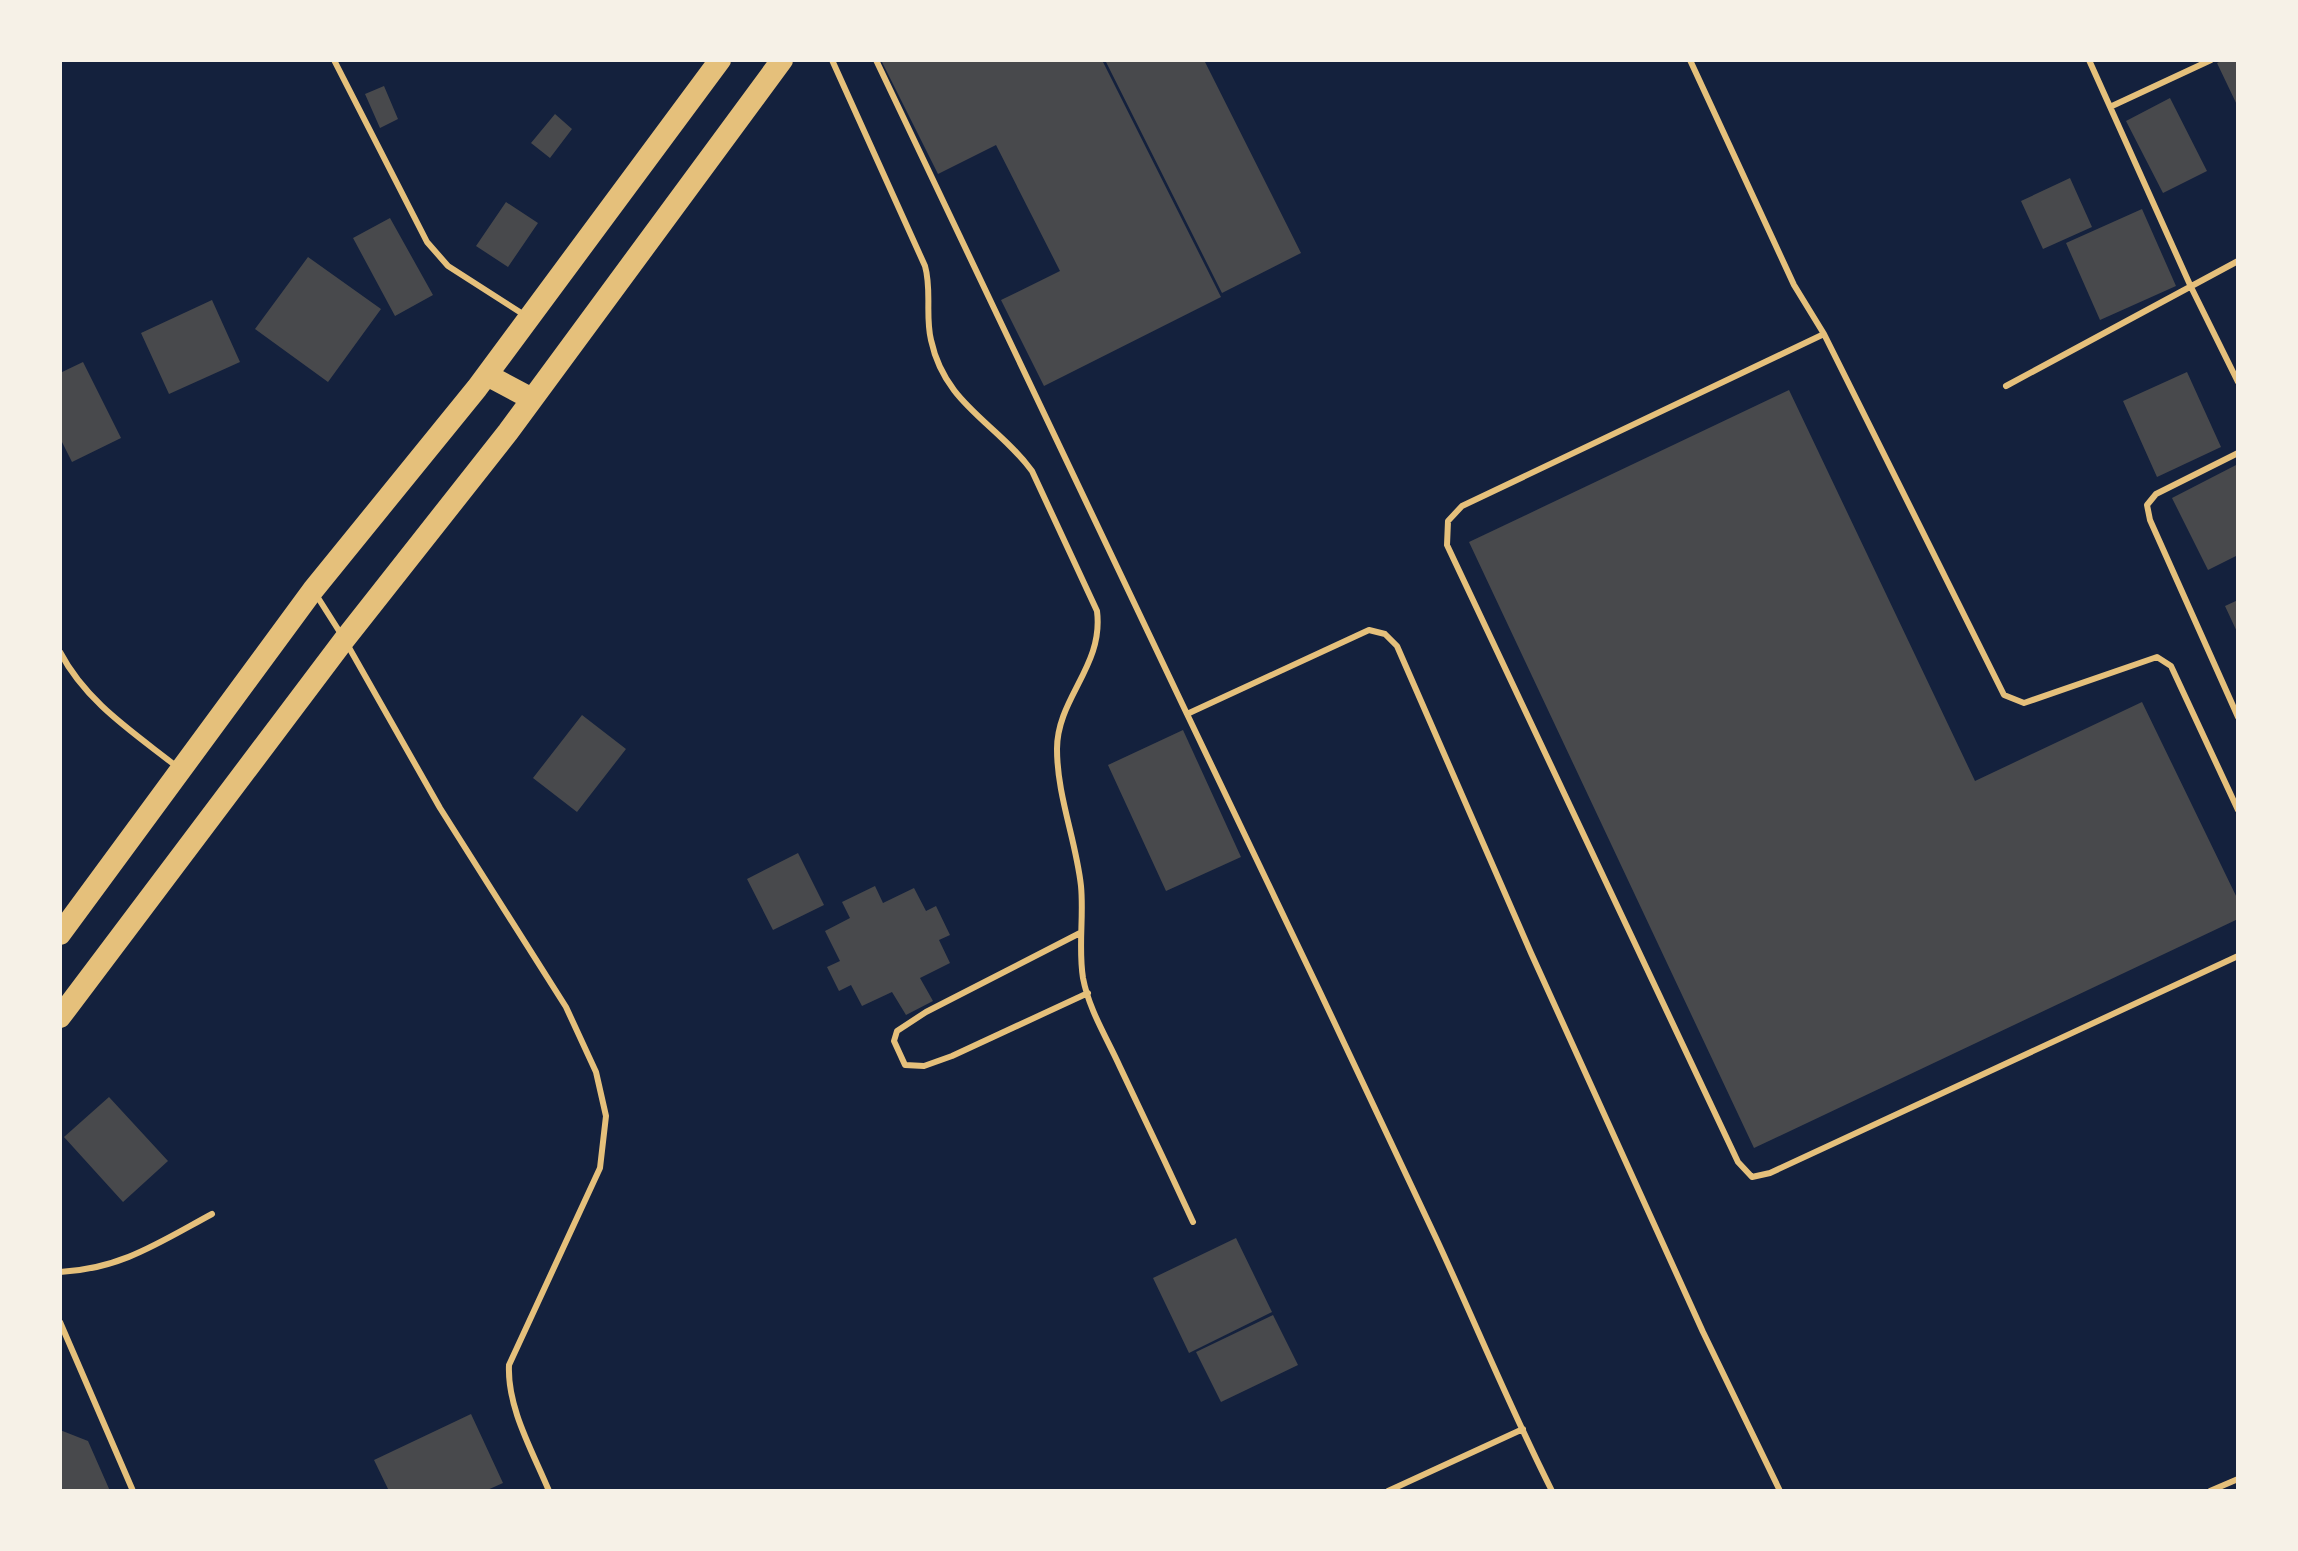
<svg xmlns="http://www.w3.org/2000/svg" width="2298" height="1551" font-family="Karla,sans-serif">
<style>
.building{fill:#48494c}
.lines{fill:none;stroke-linecap:round;stroke-linejoin:round}
.service{stroke:#e5c07b;stroke-width:6}
.trunk{stroke:#e5c07b;stroke-width:22}
</style>
<rect width="100%" height="100%" fill="#14213d"/>
<!-- building -->
<path class="building" d="M881,60h221l119,237 -177,89 -43,-86 59,-29 -64,-126 -58,29z
M1105,60h99l97,193 -79,40z
M2223,60h15v47l-21,-44z
M384,86l14,33 -18,9 -15,-34z
M2170,98l37,73 -44,22 -37,-72z
M555,114l17,15 -22,29 -19,-15z
M2070,178l22,49 -49,22 -22,-48z
M506,202l32,21 -30,44 -32,-21z
M2142,209l34,77 -76,34 -34,-77z
M390,218l43,77 -38,21 -42,-78z
M308,257l73,52 -53,73 -73,-53z
M212,300l28,62 -71,32 -28,-61z
M83,362l38,76 -49,24 -12,-24v-65z
M2187,372l34,75 -64,30 -34,-76z
M1789,390l186,391 167,-79 96,198v19l-484,229 -285,-606z
M2238,464v91l-30,15 -36,-72z
M2238,600v34l-13,-28z
M582,715l44,34 -49,63 -44,-34z
M1183,730l58,127 -75,34 -58,-126z
M798,853l26,52 -51,25 -26,-51z
M875,886l8,17 31,-15 12,23 10,-5 14,29 -11,5 11,23 -30,15 13,23 -27,14 -14,-23 -30,14 -11,-21 -12,6 -12,-24 13,-6 -15,-30 25,-13 -8,-16z
M109,1097l59,64 -45,41 -59,-65z
M1236,1238l36,74 -83,41 -36,-75z
M1273,1315l25,50 -77,37 -25,-50z
M471,1414l32,69 -18,8h-96l-15,-31z
M60,1430l28,11 22,50h-50z"/>
<g class="lines">
<!-- service -->
<path class="service" d="M334,60l93,182 21,24 78,50
M832,60l93,206c7,24 0,50 6,74 14,65 65,82 101,131l65,140c7,55 -40,87 -40,138 0,47 19,91 24,137 3,31 -3,61 2,92 6,32 24,60 37,89 25,52 49,103 73,155
M876,60l311,654 182,-84 16,4 12,12 134,307 172,379 77,159
M1690,60l104,225 30,49 180,361 20,8 133,-46 14,9 67,144
M2089,60l102,227 47,95
M2112,106l99,-46
M1824,334l-362,172 -14,15 -1,24 291,617 14,15 18,-4 468,-217
M2006,386l232,-125
M2238,453l-82,41 -9,11 3,15 88,197
M315,593l26,41
M347,644l93,164 126,199 30,65 10,44 -6,52 -91,197c-2,43 24,87 40,126
M60,652c26,50 73,80 116,114
M1187,714c84,174 167,349 249,524 39,84 74,170 116,253
M1080,933l-154,79 -29,19 -3,10 11,24 19,1 28,-10 136,-63
M60,1272c61,-3 100,-30 152,-58
M60,1322l73,169
M1388,1491l135,-62
M2210,1491l28,-12"/>
<!-- trunk -->
<path class="trunk" d="M487,375l45,24
M60,934l253,-344 164,-202 243,-328
M60,1017l284,-377 164,-208 274,-372"/>
</g>
<!-- border -->
<rect width="2298" height="1551" fill="none" stroke="#f6f1e7" stroke-width="124"/>
</svg>
